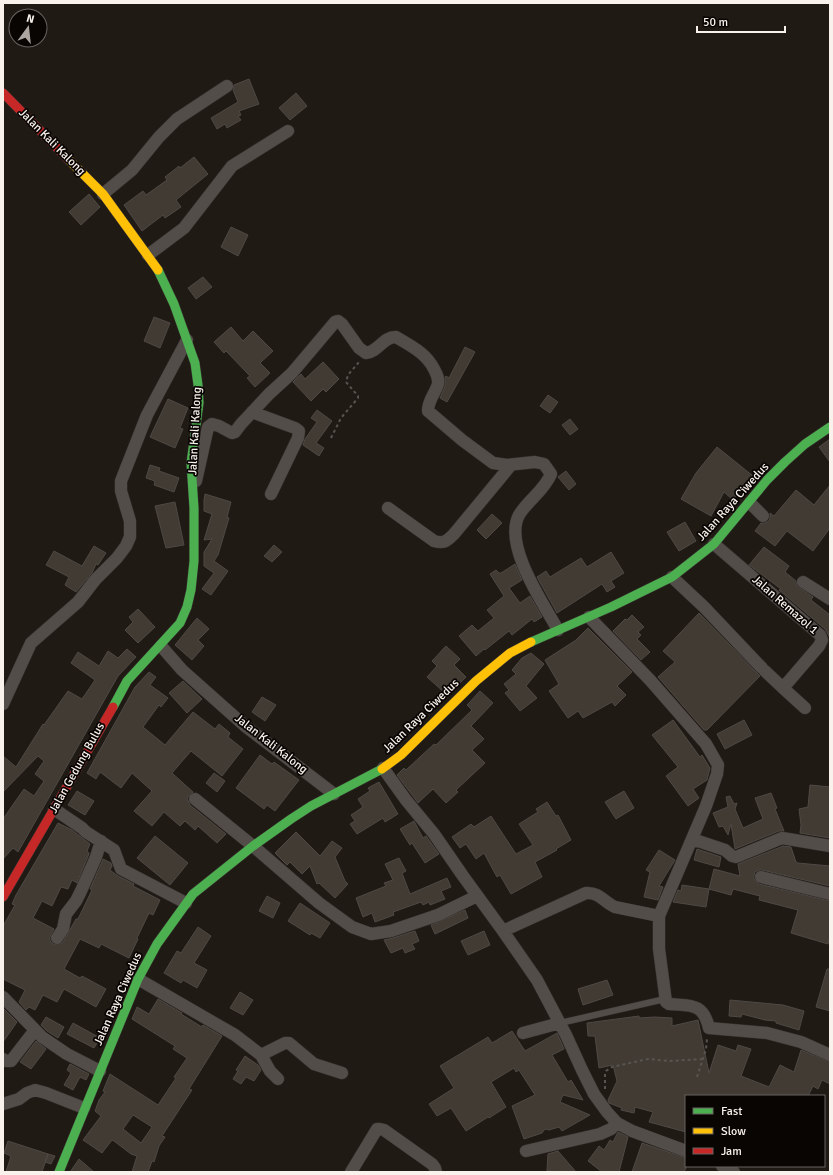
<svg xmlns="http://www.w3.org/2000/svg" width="833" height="1175" font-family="Signika,sans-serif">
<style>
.building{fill:#413b33;stroke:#4e4945;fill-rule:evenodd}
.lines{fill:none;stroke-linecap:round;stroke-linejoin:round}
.lane-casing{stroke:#383330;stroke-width:7}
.street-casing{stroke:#383330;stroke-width:13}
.fast-casing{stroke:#383330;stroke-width:10}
.slow-casing{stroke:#383330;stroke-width:10}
.jam-casing{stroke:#383330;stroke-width:10}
.path{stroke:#585451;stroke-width:2;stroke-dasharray:3 3;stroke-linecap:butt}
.lane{stroke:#524d49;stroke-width:6}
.street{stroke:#524d49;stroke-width:12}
.fast{stroke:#4caf50;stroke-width:9}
.slow{stroke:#ffc107;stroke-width:9}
.jam{stroke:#c62828;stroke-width:9}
.labels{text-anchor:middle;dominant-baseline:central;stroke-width:3.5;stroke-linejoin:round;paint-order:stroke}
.street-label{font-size:12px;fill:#f9f1eb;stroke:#090503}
</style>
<rect width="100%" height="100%" fill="#201a15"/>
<!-- building -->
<path class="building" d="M249,79l10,25 -20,7 2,4 -3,1 3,4 -14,8 -2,-4 -8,5 -6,-11 27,-16 -5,-12 1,-5z
M296,93l11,13 -17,14 -11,-12z
M194,157l14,17 -32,26 5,7 -16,11 -2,-3 -21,16 -18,-26 19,-14 3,4 21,-15 -2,-3 14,-11 1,2z
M89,194l11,13 -19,18 -12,-13z
M231,227l17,8 -10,21 -17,-9z
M203,277l9,10 -16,12 -8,-11z
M154,317l16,6 -10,25 -16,-7z
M231,327l12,14 10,-10 20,20 -13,12 10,10 -15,14 -8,-9 3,-2 -24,-25 -2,2 -10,-11z
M465,347l10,5 -28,50 -7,-4 5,-12v-9l1,-1 3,2z
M323,362l16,17 -13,13 -3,-3 -12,12 -18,-19 8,-8 4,5z
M548,395l10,7 -8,11 -10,-7z
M168,399l20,9 -8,20 3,1 -8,19 -25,-11z
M317,410l15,11 -16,22 8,5 -5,8 -16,-11 2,-6 12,-17 -6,-4z
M570,419l8,10 -8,6 -8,-10z
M830,439v23l-11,-15z
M717,447l36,29 -20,24 -9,-8 -13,24 -30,-17 15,-26z
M150,465l10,3 -1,3 20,7 -5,14 -20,-7 1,-4 -9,-3z
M566,471l10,13 -7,6 -11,-13z
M830,485v43l-17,23 -26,-20 -12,15 -20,-15 6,-8h4l4,-2 1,-3v-5l4,3 22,-26 18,15z
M205,494l26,8 -4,15 2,1 -11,37 -4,6 14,10 -17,24 -9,-6 12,-16 -10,-7v-14l8,-13 -8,1 8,-26 -8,-3v-11z
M175,502l9,43 -18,3 -11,-42z
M492,514l10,9 -16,16 -9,-9z
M685,522l11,19 -17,10 -12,-19z
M274,545l8,7 -10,10 -8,-6z
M94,546l12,7 -8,12 -2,-1 -4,9 -16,19 -11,-7 4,-8 -23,-12 8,-14 28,15z
M764,547l25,19 -4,6 11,9 1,5 16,11 -2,3 19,15v23l-5,-9 -46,-39 2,-1 -32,-24z
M611,552l13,21 -13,8 4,6 -8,5 -5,-8 -45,29 -20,-36 9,-6 4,6 31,-19 6,9z
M515,564l7,16 -13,8 11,15 10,-7 12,21 -8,5 -2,-3 -20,16 -3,-4 -24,19 -1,-1 -8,7 -17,-20 13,-11 6,6 16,-13 -7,-8 17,-14 -14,-22 6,-4 3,3h2z
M138,609l17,18 -17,16 -13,-13 8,-8 -4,-5z
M699,613l61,63 -53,54h-3l-46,-53 17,-15 -12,-11z
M632,615l12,12 -6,5 3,3 -4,4 13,13 -9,8 -28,-29 12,-12 2,1z
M197,618l12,11 -11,11 6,6 -12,14 -17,-15z
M588,628l44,44 -15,14 9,9 -11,11 -3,-4 -29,16 -5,-7 -10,7 -19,-27 10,-7 -14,-24 31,-20z
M446,646l14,13 -6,6 12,12 -8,8 -3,-3 -10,11 -18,-16 10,-11 -5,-5z
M127,649l9,8 -18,19 -100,176 -5,-4 -10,11v-40l21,-30 10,7 10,-15 -9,-7 9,-13 -6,-5 -35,36v-36l13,11 27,-43 1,1 24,-34 14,8 13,-19 -24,-17 7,-11 21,14 9,-15 10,7z
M531,653l13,11 -18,22 11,12 -17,13 -15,-18 4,-3 -5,-6 12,-10 -4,-4 10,-12z
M149,672l7,5 -6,8 18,13 -7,9 -2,-2 -16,22 22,18 28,-33 22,17 4,-5 11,9 -2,4 15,12 -21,27 -31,-25 -19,22 21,19 -6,6 3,7 36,29 -9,9 -19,-17 -3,4 -10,-9 -5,5 -16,-14 -12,14 -18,-15 18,-20 -20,-18 -11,15 -21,-16 -4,7 -9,-6 48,-86z
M183,681l19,18 -15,14 -18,-20z
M480,691l13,12 -22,23 13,13 -12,11 13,13 -29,27 2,2 -12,11 -13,-14 -15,14 -21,-28 7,-7 2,2 28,-26 2,1 36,-35 -5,-5z
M262,697l14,8 -11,16 -13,-9z
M673,720l19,26 -1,1 1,-1 8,11 2,-2 8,13 -3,12 -14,9 6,9 -11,8 -22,-30 12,-9 -26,-32z
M744,720l8,15 -27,14 -8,-15z
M260,755l12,9 2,-2 25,18 -24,31 -8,-6 -3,4 -28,-21z
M214,773l11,8 -8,11 -11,-9z
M379,782l19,32 -13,8 -2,-4 -26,16 -7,-10 5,-3 -4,-6 12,-8 -5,-8 12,-8 -2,-3z
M810,785l20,2v51l-30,-5 1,-8 -2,-16 9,-2z
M77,791l17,10 -9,14 -17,-10z
M624,791l10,17 -18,11 -11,-17z
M771,793l6,15 -2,1 9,22h-5l-44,18 -4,-25 -3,11 -5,-9 -4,1 -6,-14 15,-6 -2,-10 4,-1 4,8 3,-1 -2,6 8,19 20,-9 -8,-21z
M547,802l9,14 2,-1 13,25 -15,9 1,1 -22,12 7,15 -31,17 -11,-19 -3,2 -13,-24 -8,6 -10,-15 -6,4 -8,-11 19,-13 3,3 17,-11 25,38 17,-9 -14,-21 19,-12 -2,-3z
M414,821l9,17 3,-2 13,18 -14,9 -13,-20 -2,2 -10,-16z
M58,823l14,7 18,14 -3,7 2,2v1l-12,29 -5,-3 -4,9 -7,-2 -9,19 -10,-5 -9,17 21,11 -4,8v4l3,3 4,1 6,-3 13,-23h2l14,-29 -2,-1 13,-30 8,4 1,3 -2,4 8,6 16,8 -1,2 27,14 -7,15 -4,-2 -12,25 1,1 -9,19 -28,-14 -2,4 -19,-9 -16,30 16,9 2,-2 24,13 -10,18 -32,-18 -7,13 -14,-7 -8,15 -6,-3 -3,3 -7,-8 6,-12 -22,-11v-53l12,-21 -3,-1 4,-9z
M296,832l24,24 12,-15 10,7 -7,9 10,24 3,3 -13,14 -16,-15 -2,1 -7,-18 -8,8 -12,-12 -3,3 -12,-12z
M155,836l33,27 -18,22 -33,-27z
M783,846l8,1 5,15 2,1 32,3v20l-68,-16h-3l-4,2 -1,4v3l5,5 71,17v35l-2,8 -37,-11 7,-23 -39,-10 1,-4 -27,-7 -2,6 -22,-6 5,-20 26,7 -2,-12z
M697,849l24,8 -2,10 -25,-7z
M659,850l16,10 -16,26 4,1 -5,13 -14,-3 6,-25 -4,-2z
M399,858l7,13 -4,2 8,21 37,-16 4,9 -10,4 4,8 -15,6 -1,-3 -6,3 -2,-3 -28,10 1,3 -19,7 -3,-9 -9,4 -7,-19 30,-12 -2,-3 9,-3 -8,-16z
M682,885l27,4 -3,18 -33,-5 5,-12 3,1z
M267,896l13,7 -7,15 -14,-7z
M300,903l30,20 -10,15 -9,-5 -1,2 -22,-14z
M465,910l3,8 -33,16 -4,-9z
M198,927l13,9 -17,27 13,7 -10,18 -14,-8 -2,3 -17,-10 13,-22 4,2z
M415,931l4,10 -7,3 3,5 -10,4 -2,-5 -12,5 -7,-13 9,-2z
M484,931l6,14 -22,10 -7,-14z
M827,969h3v42l-14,-4z
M607,980l6,15 -30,10 -5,-16z
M240,992l13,8 -10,15 -13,-7z
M158,999l24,14 -1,1 21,13 1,-2 19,11 -33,53 3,1 -30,46 3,1 -6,9 -5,16 -2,-1 -4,11h-16l5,-16 -6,-2 -17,-13 -2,-1 -10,13 -19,-13 18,-24 -6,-5 4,-11 6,-8 -2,-1 7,-17 48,31 18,-27 -2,-1 13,-19 -14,-9 2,-3 -43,-27 5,-12 12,7zM133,1115l19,12 -11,16 -18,-14z
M730,1000l53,5 21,6 -5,19 -23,-7v-2l-11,-1 -23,-6 -1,3 -12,-1z
M3,1008l14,14 -14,20z
M639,1016v2l16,-1 17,1v8l26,-6 11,53 9,-28 18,6 2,-6 13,4 -10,27 28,11 11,-22 14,7 7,-22 29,12v22l-8,-4 -4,9 -5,-3 -5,10h-122v36l-37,-10 4,-10 -18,-5 -1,6 -13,-3 1,-2 -13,-5 -1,-3 9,-19 -4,-16 -14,3 -4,-32h-7l-1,-13z
M46,1017l18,10 -6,11 -11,-7 -6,-6z
M73,1023l27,15 -6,10 -27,-14z
M512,1031l13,20 32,-18 7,16 -12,6 16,27 3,-2 12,20 -20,-5 -3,7 30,13 -28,16 -3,-4 -10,3 -4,-1 -3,4 -18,6 -12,-33 23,-11 -16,-25 -3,2 -2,-4 -23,14 15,25 -17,11 -1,-1 -22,14 -15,-23 -14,8 -8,-12 25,-16 -14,-22 48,-29 4,6z
M36,1041l10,8 -15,20 -11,-7z
M245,1056l13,9 3,5 -7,11 -8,-4 -5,7 -8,-5 5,-8 -2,-1z
M70,1064l19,10 -3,6 -6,-3 -7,13 -9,-5 7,-12 -4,-3z
M618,1132l10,5 -9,35h-17l-14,-11 11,-15 5,4 6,-10 3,2z
M8,1141l40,13 -6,18h-36l5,-16 -7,-3z
M642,1143l44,15v10l-2,4h-52z
M558,1151l18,21 -29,-1 1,-17z
M48,1154l7,2 -4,8 -6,-2z
M79,1159l15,13h-24z"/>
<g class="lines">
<!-- lane casing -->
<g class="lane-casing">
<path id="lane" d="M560,1023l105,-24"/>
</g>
<!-- street casing -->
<g class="street-casing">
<path id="street" d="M103,194l29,-24 27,-33 18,-18 50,-33
M148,255l36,-27 48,-62 56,-35
M252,412l43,16 4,3 -1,7 -27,56
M196,481l12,-54 4,-3 7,2 13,7 3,-1 6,-8 28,-30 23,-21 43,-51 3,-1 4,3 17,24 7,5c12,-1 18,-17 30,-16 15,9 30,16 38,32 3,6 5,9 4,15 -3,10 -10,16 -10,27l34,29 31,23 14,2 28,-3 9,2 7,10c-7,17 -23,26 -32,41 -16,30 24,88 39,115
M750,503l13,13
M388,508l46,33c10,3 13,0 20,-7l57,-69
M714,544l106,91 2,5 -3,6 -36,42 22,20
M672,577l32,30 58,61
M803,582l27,17
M589,617l61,63 56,64 12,21 -1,9 -11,32 -47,110v33l7,53 3,2c21,2 34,-2 40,24l58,5 34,9 29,13
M161,646l21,24 63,56 89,68
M765,671l18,17
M3,704l28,-61 47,-41 17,-22 22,-22 9,-12 4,-9v-16l-9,-30v-10l26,-66 40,-75
M383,768l23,32 28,34 29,42 40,55 34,49 29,55 16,35 12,24 13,18 10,11 15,8 54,20
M195,799l58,47 66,57 33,24 19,7 20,-3 47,-16 39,-19
M54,809l28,19 4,4 28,18 7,19 65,34
M692,839l33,11 7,6 4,1 46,-19 48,8
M761,877l69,17
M503,931l83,-38c13,-1 18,9 29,14l44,9
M57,938l6,-9 3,-15 10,-13 5,-10 15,-34 5,-16
M138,979l97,56 26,20 24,-12h4l25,21 28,9
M3,997l39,40 25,17 33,17
M523,1033l37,-10
M261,1055l9,16 8,8
M3,1059l3,2h5l24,-31
M3,1104l16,-5 8,-6 8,-3 11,3 38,15
M526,1151l74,-17 11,-5 6,-6
M722,1166l12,6
M351,1172l26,-43h3l4,1 48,34 3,4 1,4"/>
</g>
<!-- fast casing -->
<g class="fast-casing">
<path id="fast" d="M531,642l80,-35 61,-30 42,-33 53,-64 18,-18 20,-18 25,-17
M113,707l14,-26 53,-58 7,-16 4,-17 3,-29v-53l-3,-45 8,-60 -1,-18 -3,-22 -21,-59 -16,-34
M59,1172l79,-193 19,-35 36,-50 60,-48 38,-27 20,-13 71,-37"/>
</g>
<!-- slow casing -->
<g class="slow-casing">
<path id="slow" d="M68,159l35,35 55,76
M382,769l19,-14 75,-74 34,-28 21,-11"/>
</g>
<!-- jam casing -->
<g class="jam-casing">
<path id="jam" d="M3,93l65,66
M3,897l110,-190"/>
</g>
<!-- path -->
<path class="path" d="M331,438l10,-20 17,-20v-2l-12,-14 2,-7 11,-13
M697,1077l9,-28 1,-10
M605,1089v-15l1,-3 6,-4 36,-8 22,2 33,-2"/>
<!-- lane -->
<use href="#lane" class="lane"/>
<!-- street -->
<use href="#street" class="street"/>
<!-- fast -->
<use href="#fast" class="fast"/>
<!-- slow -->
<use href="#slow" class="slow"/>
<!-- jam -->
<use href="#jam" class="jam"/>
</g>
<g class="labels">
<!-- street labels -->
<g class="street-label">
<text transform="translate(52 142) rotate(45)">Jalan Kali Kalong</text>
<text transform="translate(195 431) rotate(-87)">Jalan Kali Kalong</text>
<text transform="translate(733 502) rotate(-48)">Jalan Raya Ciwedus</text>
<text transform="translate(785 605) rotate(41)">Jalan Remazol 1</text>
<text transform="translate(421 716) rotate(-44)">Jalan Raya Ciwedus</text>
<text transform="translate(271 744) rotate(38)">Jalan Kali Kalong</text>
<text transform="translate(77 768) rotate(-61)">Jalan Gedung Bulus</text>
<text transform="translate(118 999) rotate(-66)">Jalan Raya Ciwedus</text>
</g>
</g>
<!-- border -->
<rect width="833" height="1175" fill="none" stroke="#f9f1eb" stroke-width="8"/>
<!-- legend -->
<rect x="685" y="1095" width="140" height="72" fill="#090503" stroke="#696360"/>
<rect x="693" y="1108" width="20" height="6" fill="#4caf50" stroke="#696360"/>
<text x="721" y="1115" font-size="12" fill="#f9f1eb">Fast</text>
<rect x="693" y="1128" width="20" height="6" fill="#ffc107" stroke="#696360"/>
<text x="721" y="1135" font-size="12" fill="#f9f1eb">Slow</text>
<rect x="693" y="1148" width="20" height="6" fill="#c62828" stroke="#696360"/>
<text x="721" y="1155" font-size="12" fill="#f9f1eb">Jam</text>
<!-- north arrow -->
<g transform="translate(28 28) rotate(15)"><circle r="19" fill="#090503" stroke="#696360"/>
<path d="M0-3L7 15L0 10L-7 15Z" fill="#ada6a0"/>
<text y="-6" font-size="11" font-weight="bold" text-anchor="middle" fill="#f9f1eb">N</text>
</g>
<!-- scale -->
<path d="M697 26v6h88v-6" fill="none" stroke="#f9f1eb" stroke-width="2"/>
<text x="703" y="26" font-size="12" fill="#f9f1eb" stroke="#090503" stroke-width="3" paint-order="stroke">50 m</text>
</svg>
